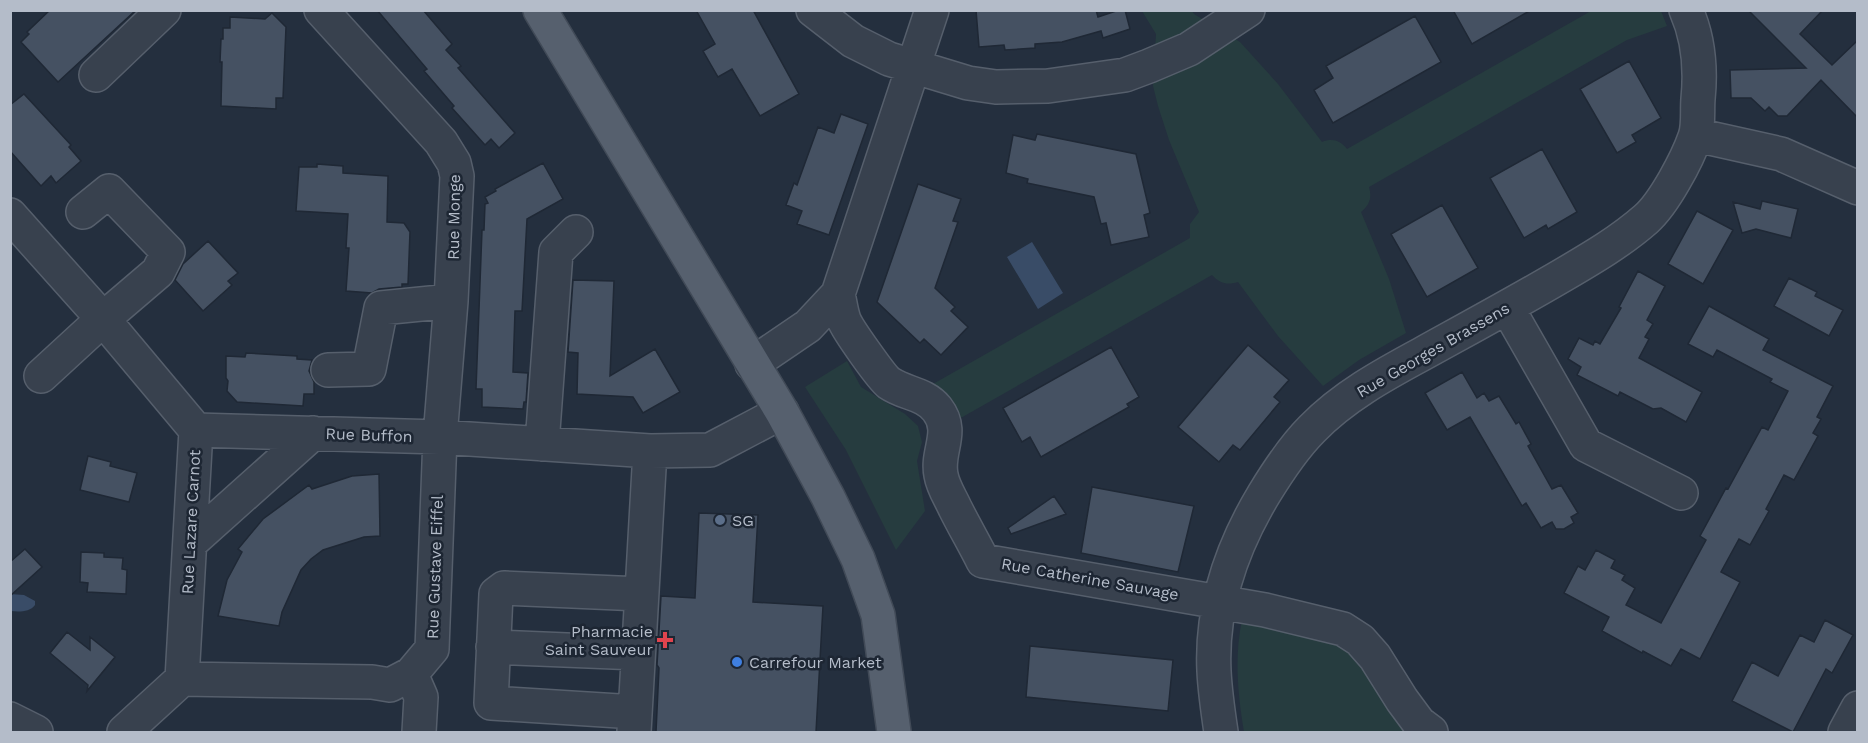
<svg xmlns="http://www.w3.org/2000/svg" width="1868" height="743" font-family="'Work Sans',sans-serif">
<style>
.green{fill:#263c3f}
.water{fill:#394c67}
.building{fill:#455162;stroke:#1f2835;stroke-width:1.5}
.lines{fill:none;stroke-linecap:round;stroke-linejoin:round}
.minor-casing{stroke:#565f6c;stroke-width:36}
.major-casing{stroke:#414a57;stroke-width:36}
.minor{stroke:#38414e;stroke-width:33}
.major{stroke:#56606e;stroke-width:33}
.service-dot{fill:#5c6f8a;stroke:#1d2633;stroke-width:2}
.health-dot{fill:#e0444e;stroke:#1d2633;stroke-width:2}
.shop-dot{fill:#3f7fe0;stroke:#1d2633;stroke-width:2}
.labels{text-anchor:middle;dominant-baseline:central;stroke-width:5;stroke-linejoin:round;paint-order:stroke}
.street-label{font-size:16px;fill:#b4bcc9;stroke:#1d2633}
.poi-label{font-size:16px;fill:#b4bcc9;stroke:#1d2633;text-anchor:start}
</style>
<rect width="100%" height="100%" fill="#242f3e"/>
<!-- green -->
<path class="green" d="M1142,11h50l2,3 46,28 38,42 44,58c10,-4 18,-2 25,7l244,-138h70l6,15 -40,14 -258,147c3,10 1,18 -8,25l28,67 17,54 -47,27 -36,26 -45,-50 -40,-54c-10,3 -18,2 -26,-7l-253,144c-6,-15 -13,-26 -26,-35l257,-146v-14l9,-12 -30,-72 -11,-34 -5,-20 3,-52z
M847,361l14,26 44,27 13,12 4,16 -5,19 8,50 -29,39 -50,-100 -41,-63z
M1242,620l86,21 23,12 55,79h-162c-6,-36 -10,-75 -2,-112z"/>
<!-- water -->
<path class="water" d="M1032,242l31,51 -25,16 -31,-52z
M10,594l14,1 11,6v4c-5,7 -16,7 -24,6z"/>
<!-- building -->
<path class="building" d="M50,10h86l-78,72 -37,-40 8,-8 -2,-2z
M377,10h46l29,34 -6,6 15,16 -3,2 57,65 -16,15 -8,-9 -6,6 -33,-37 2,-2 -30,-35 3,-2z
M696,10h57l46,84 -39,22 -28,-47 -14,8 -15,-26 12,-7z
M976,10h120l2,7 21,-7h6l5,19 -27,9 -2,-7 -39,11 -27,2v4l-30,2 -1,-5 -25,2z
M1453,10h78l-59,34z
M1748,10h75l-23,24 32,31 25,-24v76l-36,-37 -34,36h-9l-9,-9 -4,4 -14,-13h-20l-1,-28 76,-2z
M272,13l14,14 -3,71h-7v11l-55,-3 1,-44h-2l1,-23h2v-11h7v-11l35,2z
M1415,16l26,46 -108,61 -19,-33 19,-12 -7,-12z
M1629,61l32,57 -29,17 4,7 -19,11 -37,-64z
M24,94l47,51 -2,2 12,14 -25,22 -5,-7 -10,10 -31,-35v-46z
M841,114l27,10 -39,111 -32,-11 5,-13 -16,-6 8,-22 3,2 21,-58 16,6z
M1037,134l99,20 14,59 -6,2 5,22 -38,8 -5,-22 -5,1 -7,-27 -67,-14 1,-4 -22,-6 7,-38 22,5z
M1542,149l35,63 -29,17 -2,-4 -22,13 -34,-60z
M543,163l20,36 -36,20 -5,92h-7l-2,61 15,1 -2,29h-2l-1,7 -41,-2v-18h-6l6,-159h2l1,-26 3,-1 -3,-6 11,-6 -1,-2z
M317,164l26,2v7l45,3 -1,46 17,1 6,9 -2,52h-6v3l-23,2 -7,4 -26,-2 3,-43h-3l2,-34 -52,-3 3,-44h18z
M918,184l43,15 -8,22 5,1 -23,66 20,19 -4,4 17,16 -27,28 -17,-16 -4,4 -43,-41z
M1762,201l36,8 -7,29 -35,-9 -14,4 -9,-31 27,7z
M1442,205l36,63 -51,29 -36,-63z
M1697,211l36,19 -30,54 -35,-20z
M208,241l30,32 -10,8 4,4 -29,26 -28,-31 8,-16z
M1638,271l27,15 -18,34 6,4 -8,13 4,2 -10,19 63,34 -16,30 -25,-14 -8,1 -33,-17 -2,4 -41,-21 4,-8 -13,-8 11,-21 14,7 2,-4 5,3 21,-36 -2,-1z
M1789,278l28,14 -2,4 28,14 -14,26 -55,-30z
M573,280l41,1 -4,95 45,-27 25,43 -37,21 -10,-16 -56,-3 1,-41 -10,-1z
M1709,306l60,33 -6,11 70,36 -16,31 4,2 -8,14 5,3 -24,44 -10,-5 -18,34 3,2 -19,34 -11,-6 -18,33 19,10 -40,77 -19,-10 -10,17 -28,-15 -1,2 -40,-22 7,-14 -45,-24 14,-27 7,4 11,-20 19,10 -4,8 14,7 -3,5 13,8 -9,17 35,18 45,-83 -6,-4 26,-48 2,1 34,-62 6,3 20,-39 -18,-9 2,-3 -55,-29 -4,7 -25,-13z
M1248,345l41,35 -15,17 6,5 -40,48 -7,-5 -14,17 -41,-35z
M1111,347l28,50 -12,7 2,3 -88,50 -11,-20 -8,5 -19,-34z
M246,353l51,3v3l15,1 -3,11 5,11v12h-10l-1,12 -66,-4 -10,-11 1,-10 -2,-3v-22l19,1z
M1462,372l15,26 7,-5 5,8 10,-5 17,28 3,-2 12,22 -3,2 24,43 9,-4 17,28 -7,4 3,6 -10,6h-8l-4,-7 -11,6 -15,-25 -4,3 -52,-89 -23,13 -22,-37z
M88,456l23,6 -1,4 27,7 -8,29 -49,-12z
M379,474l1,62 -16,1 -41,13 -12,9 -10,11 -19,42 -3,14 -61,-10 9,-36 15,-28 -4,-3 25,-30 46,-34 3,4 40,-13z
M1092,487l102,19 -16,66 -97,-19z
M1054,496l12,18 -55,20 -3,-6z
M699,513l59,2 -5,87 70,4 -7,126h-160l3,-64 -2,-3 4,-69 34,2z
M25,549l17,18 -32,29v-34z
M81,552l23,1v4l19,1 -1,11 5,1 -1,24 -39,-2 1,-9 -8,-1z
M1825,620l28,15 -21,38 -6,-4 -33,63 -61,-31 20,-39 26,14 22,-41 14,7z
M67,632l23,18v-13l25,20 -28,34 1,-6 -38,-32z
M1030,646l143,14 -5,51 -142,-14z"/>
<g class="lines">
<!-- minor casing -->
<g class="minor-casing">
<path id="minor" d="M813,10l40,31 36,18 79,24 28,4 52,-1 77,-11 24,-9 40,-17 59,-39
M932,10l-94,284c2,8 3,18 6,26 4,10 38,58 45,63 16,11 35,10 48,26 18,23 -1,42 4,66 2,12 9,22 14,33 9,18 19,35 28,53l282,49 78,19 17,11 15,17 27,43 17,23 12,9
M96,75l68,-65
M1696,135l85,19 77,34
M10,215l93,104 93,111 -14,249 -58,53
M1507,307l79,138 95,48
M752,364l56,-38 30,-32
M328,370l41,-1 12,-61 70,-7
M41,376l62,-57 55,-47 10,-20 -59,-61 -26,21
M196,430l244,7 210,14 60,-1 72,-38
M542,444l14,-192 20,-20
M190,543l123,-110
M493,647l145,6
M411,674l10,23 -2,35
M182,679l190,3 18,3 21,-11 21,-25 8,-212 11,-136 6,-125 -3,-13 -13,-21 -120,-132
M635,712l-144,-9 5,-109 8,-6 137,6
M10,719l26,13
M634,732l16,-281
M1221,732c-3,-20 -6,-40 -7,-61 -3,-63 18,-124 50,-177 14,-23 29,-46 48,-65 31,-32 71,-54 110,-75 47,-26 95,-52 141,-79 29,-17 58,-34 83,-56 18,-16 41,-59 49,-82 4,-11 2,-26 3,-38 3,-30 1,-60 -12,-89
M1845,732l13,-24"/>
</g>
<!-- major casing -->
<g class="major-casing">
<path id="major" d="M540,10l242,402 46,85 30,62 20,56 16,117"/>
</g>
<!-- minor -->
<use href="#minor" class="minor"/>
<!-- major -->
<use href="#major" class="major"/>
</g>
<!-- markers -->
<circle class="service-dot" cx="720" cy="520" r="6"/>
<path class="health-dot" d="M662 631h6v6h6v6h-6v6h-6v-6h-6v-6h6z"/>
<circle class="shop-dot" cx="737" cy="662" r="6"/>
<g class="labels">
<!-- street labels -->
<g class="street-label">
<text transform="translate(454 217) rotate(-89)">Rue Monge</text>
<text transform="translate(1433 350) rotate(-30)">Rue Georges Brassens</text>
<text transform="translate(369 435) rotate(2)">Rue Buffon</text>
<text transform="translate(191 522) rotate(-87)">Rue Lazare Carnot</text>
<text transform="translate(435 567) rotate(-88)">Rue Gustave Eiffel</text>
<text transform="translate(1090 579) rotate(10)">Rue Catherine Sauvage</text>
</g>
<!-- poi labels -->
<g class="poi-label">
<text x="732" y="520">SG</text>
<text x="653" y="631" text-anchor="end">Pharmacie<tspan x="653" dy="18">Saint Sauveur</tspan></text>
<text x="749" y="662">Carrefour Market</text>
</g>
</g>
<!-- border -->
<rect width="1868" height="743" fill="none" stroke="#b4bcc9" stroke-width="24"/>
</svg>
